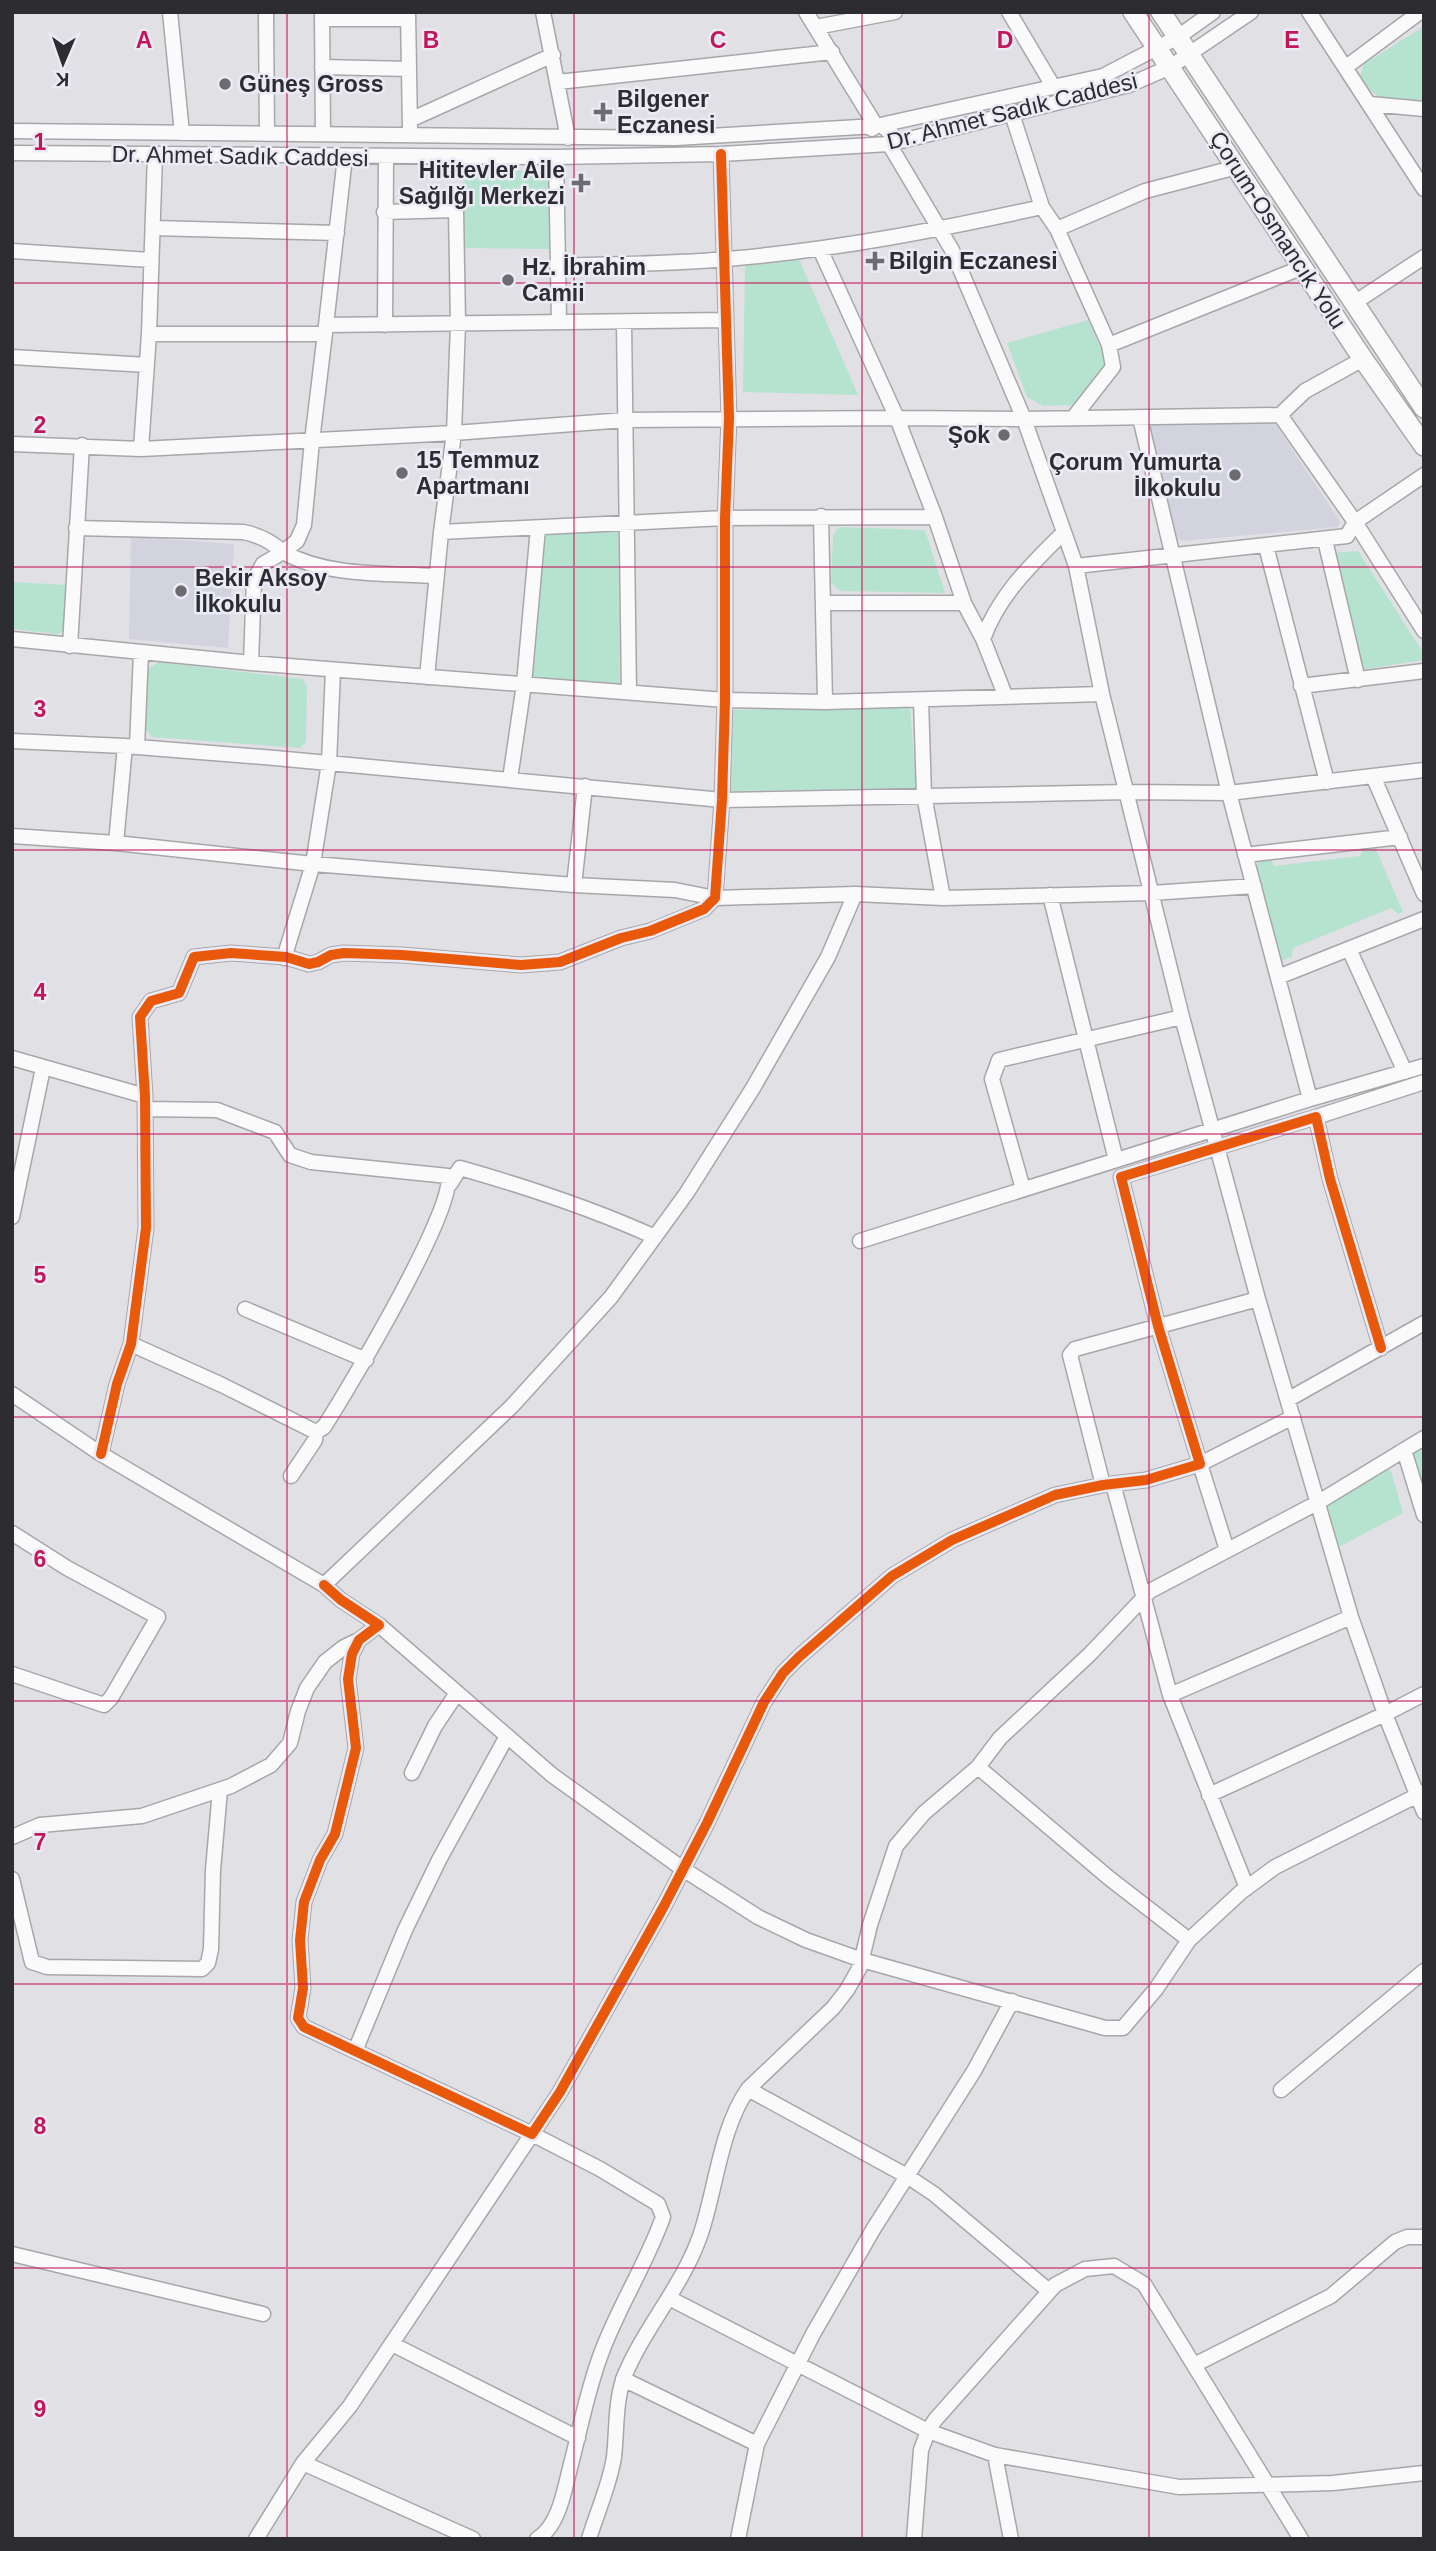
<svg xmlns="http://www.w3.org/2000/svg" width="1436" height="2551" font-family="Helvetica,sans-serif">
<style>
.built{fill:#d2d3df}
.green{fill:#b6e3d0}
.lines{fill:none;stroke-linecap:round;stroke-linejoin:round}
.minor-casing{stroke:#a7a7ab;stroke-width:17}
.highway-casing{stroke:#a7a7ab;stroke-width:22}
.minor{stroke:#fafafb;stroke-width:14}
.highway{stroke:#fafafb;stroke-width:19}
.cycleway-casing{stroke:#eaebf5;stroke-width:15}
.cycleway{stroke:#e8590c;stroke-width:10}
.grid{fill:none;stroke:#c2185b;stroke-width:2;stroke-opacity:0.55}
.poi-dot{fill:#6c6c70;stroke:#eaebf5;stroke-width:2.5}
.labels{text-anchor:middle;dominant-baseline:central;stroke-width:5;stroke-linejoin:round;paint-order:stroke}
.poi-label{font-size:23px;font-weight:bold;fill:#2d2d31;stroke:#eaebf5;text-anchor:start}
.street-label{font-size:23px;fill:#2d2d31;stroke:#eaebf5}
.grid-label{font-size:23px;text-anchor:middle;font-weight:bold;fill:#c2185b;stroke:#eaebf5;stroke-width:5;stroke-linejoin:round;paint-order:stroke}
</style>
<rect width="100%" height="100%" fill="#e0e0e5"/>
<!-- built -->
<path class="built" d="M1268,419l5,2 67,100 -2,6 -155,14 -6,-3 -28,-108 3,-5z
M131,537l103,7 -6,104 -99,-9z"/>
<!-- green -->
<path class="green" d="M1423,27l1,75c-35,-2 -42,5 -64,-25l4,-13z
M463,170l85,1 1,78 -85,-1z
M799,259l59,136 -115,-3 2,-129z
M1088,320l21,48 -36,37 -30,1 -16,-9 -20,-54z
M839,527l86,3 20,63 -105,-2 -9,-8 2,-48z
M618,530l2,158 -88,-9 12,-146z
M1358,551l66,103v6l-65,10 -28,-117z
M12,582l55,3 -4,47 -6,2 -45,-5z
M159,662l144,17 4,7 -1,56 -6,6 -148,-11 -8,-9 2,-58z
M910,706l6,82 -185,3 1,-81z
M1375,847l28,65 -5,2 -7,-6 -98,40 -1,8 -10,5 -28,-91 7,-11 9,-2 4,9 86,-10 3,-7z
M1424,1445v63l-13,-54z
M1385,1469l6,2 12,42 -66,35 -12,-36 3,-10z"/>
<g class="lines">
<!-- minor casing -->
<g class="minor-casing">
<path id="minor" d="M170,12l12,121
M266,12l1,122
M322,12l1,122
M408,12l2,117
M543,12l25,126
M806,12l70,114 -4,3
M1009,12l44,74
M1309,12l115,177
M322,19h86
M816,27l79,-15
M322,67l87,2
M1346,67l74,-55
M558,82l274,-30
M1370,104l54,5
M1012,114l30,93 15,22 52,116 4,22 -40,51
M410,120l143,-65
M881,125l11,9 -3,10 63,106 72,169 52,147 26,128 80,323 76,282 93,318 34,97 39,98
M12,131l664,7 200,-12 227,-50 75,-39 35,-25
M12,153l544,4 165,-3 168,-10 240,-59 41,-18 81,-55
M345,157l-19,168 399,-5
M556,157l3,164
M384,212l72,-2 2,114 -4,109 -13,99 -14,145
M153,228l184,5
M1057,229l88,-38 92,-24
M820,249l77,169 38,99 29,86 19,36 22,56
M12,251l138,9
M557,266c57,-2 114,-2 170,-7 107,-9 211,-29 315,-52
M1354,303l70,-46
M624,323l5,369
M326,325l-14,116 -8,84 -7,16 -14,11c44,25 103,21 153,24
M385,325l1,-168
M149,334h176
M1109,345l194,-78
M12,357l135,8
M1280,415l75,107 69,109
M1140,418l89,375 81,306
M12,444l129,5 313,-16 171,-13 272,-2 127,1 256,-4 25,-24 58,-32
M141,449l8,-115 6,-179
M821,516l4,186
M76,528l167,4c16,3 28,9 40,20l-20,12 -9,16 -3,83
M441,532l284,-14 210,-1
M1325,540l33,140
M1266,546l61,236
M1076,566l271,-30 8,-14 69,-47
M824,603h140
M12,639l239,24 474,37 100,2 277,-8
M983,639c16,-44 47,-73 79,-105
M70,646l12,-201
M1301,686l123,-15
M921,700l3,95 19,103
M12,741l113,5 150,12 447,42 406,-8 101,1 195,-23
M137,747l4,-94
M1373,776l51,118
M510,779l14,-95 14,-156
M12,836l104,7 197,21 16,-101 4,-93
M116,843l9,-97
M1245,855l155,-18
M574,885l11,-99
M1050,895l66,265
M1349,949l56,123
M284,958l29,-94 261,21 101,5 40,8 140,-4 88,4 209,-5 102,-7
M1278,977l146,-58
M12,1058l133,38
M1316,1117l108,-35
M450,1184l10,-16c67,19 131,40 195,69
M1023,1189l-31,-110 7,-19 183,-43
M12,1217l31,-149
M860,1241l450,-142 114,-33
M245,1309l121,51
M131,1344l91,41 94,47 8,-5c23,-36 132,-218 124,-251l-137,-14 -21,-7 -15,-23 -58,-22 -72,-1
M12,1394l89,60 223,131 188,-179 99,-109 75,-103 67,-106 75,-131 27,-63
M1289,1399l135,-76
M1404,1450l20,65
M101,1454l16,-70 14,-40 15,-116 -1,-132 -5,-79 11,-16 28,-8 15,-36 37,-4 55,4 23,7 9,-2 13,-7 13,-2 58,2 119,10 39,-3 61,-24 29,-7 54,-22 11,-11 7,-98 3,-100v-182l4,-100 -8,-264
M291,1476l24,-36 1,-8
M1113,1484l57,211 77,193
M1103,1485l-33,-130 5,-6 183,-50
M12,1533l55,35 91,49 -47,81 -7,7 -92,-31
M1227,1550l-27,-86 93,-47
M324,1585l17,15 38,25 -20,15 -7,14 -4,25 8,69 -21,86 -15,26 -16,42 -4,38 3,48 -5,30 6,9 228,107 28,-42 104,-186 43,-83 57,-121 19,-29 16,-16 93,-81 60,-36 103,-45 48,-10 43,-5 54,-16 -42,-138 -37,-149 195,-60 14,62 51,169
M379,1625l173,150 131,94 75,48 48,23 56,20 243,68h18l33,-39 33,-49 52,-48 34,-25 149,-75
M1170,1695l181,-78
M412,1773l23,-47 22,-33
M1209,1795l176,-81 39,-20
M12,1837l28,-12 102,-9 89,-30 40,-21 19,-22 8,-32 9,-23 18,-26 19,-15 15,-7
M12,1879l20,83 15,5 155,2 6,-6 3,-14 2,-79 7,-80
M1189,1940l-80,-62 -131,-111 22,-29 90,-84 60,-63 167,-88 107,-65
M355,2051l50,-121 34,-70 68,-124
M748,2089l159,87 27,18 115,97
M1281,2090l143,-119
M12,2254l251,60
M669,2298l259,133 67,24 184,32 154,-4 91,-10
M392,2344l186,94
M1194,2365l137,-69 64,-54 12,-5h17
M623,2379l134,65 56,-110 61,-106 100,-157 38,-70
M995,2455l16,84
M303,2463l170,76
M256,2539l47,-76 47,-57 182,-272 68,35 58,35 5,13c-17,48 -45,90 -62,137 -14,37 -21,76 -31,114 -6,23 -11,58 -33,71
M589,2539c8,-27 21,-55 25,-82 3,-26 1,-55 10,-80 20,-49 58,-90 76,-141 16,-46 20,-107 48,-147l85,-81 14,-18 13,-23 10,-42 26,-79 28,-33 54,-46
M738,2539l19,-95
M914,2539l7,-89 7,-19 7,-11 120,-135 30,-16 29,-3 30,18 157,255"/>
</g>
<!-- highway casing -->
<g class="highway-casing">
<path id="highway" d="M1133,12l230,347 61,87
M1161,12l263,396"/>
</g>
<!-- minor -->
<use href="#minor" class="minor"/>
<!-- highway -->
<use href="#highway" class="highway"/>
<!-- cycleway casing -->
<g class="cycleway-casing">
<path id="cycleway" d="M101,1454l16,-70 14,-40 15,-116 -1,-132 -5,-79 11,-16 28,-8 15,-36 37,-4 55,4 23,7 9,-2 13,-7 13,-2 58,2 119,10 39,-3 61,-24 29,-7 54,-22 11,-11 7,-98 3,-100v-182l4,-100 -8,-264
M324,1585l17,15 38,25 -20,15 -7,14 -4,25 8,69 -21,86 -15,26 -16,42 -4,38 3,48 -5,30 6,9 228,107 28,-42 104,-186 43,-83 57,-121 19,-29 16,-16 93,-81 60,-36 103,-45 48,-10 43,-5 54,-16 -42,-138 -37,-149 195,-60 14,62 51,169"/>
</g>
<!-- cycleway -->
<use href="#cycleway" class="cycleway"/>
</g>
<!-- grid -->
<path class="grid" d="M287,12v2527M574,12v2527M862,12v2527M1149,12v2527M12,283h1412M12,567h1412M12,850h1412M12,1134h1412M12,1417h1412M12,1701h1412M12,1984h1412M12,2268h1412"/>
<!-- markers -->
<g class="poi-dot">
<circle cx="225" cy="84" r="7"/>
<path d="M599.5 101.5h7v7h7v7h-7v7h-7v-7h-7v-7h7z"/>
<path d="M577.5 172.5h7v7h7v7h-7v7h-7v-7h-7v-7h7z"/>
<path d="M871.5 250.5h7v7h7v7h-7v7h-7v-7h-7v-7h7z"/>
<circle cx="508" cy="280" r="7"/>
<circle cx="1004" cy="435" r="7"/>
<circle cx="402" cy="473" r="7"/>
<circle cx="1235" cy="475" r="7"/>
<circle cx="181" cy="591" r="7"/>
</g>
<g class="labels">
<!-- poi labels -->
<g class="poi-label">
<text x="239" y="84">Güneş Gross</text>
<text x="617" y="99">Bilgener<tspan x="617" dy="26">Eczanesi</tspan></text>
<text x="565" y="170" text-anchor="end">Hititevler Aile<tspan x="565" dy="26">Sağılğı Merkezi</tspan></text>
<text x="889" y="261">Bilgin Eczanesi</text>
<text x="522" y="267">Hz. İbrahim<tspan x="522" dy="26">Camii</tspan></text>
<text x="990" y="435" text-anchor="end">Şok</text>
<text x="416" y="460">15 Temmuz<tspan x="416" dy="26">Apartmanı</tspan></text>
<text x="1221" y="462" text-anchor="end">Çorum Yumurta<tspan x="1221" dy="26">İlkokulu</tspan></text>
<text x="195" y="578">Bekir Aksoy<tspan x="195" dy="26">İlkokulu</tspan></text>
</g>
<!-- street labels -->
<g class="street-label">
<text transform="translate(1012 111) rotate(-14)">Dr. Ahmet Sadık Caddesi</text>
<text transform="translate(240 156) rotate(1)">Dr. Ahmet Sadık Caddesi</text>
<text transform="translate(1278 230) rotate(57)">Çorum-Osmancık Yolu</text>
</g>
</g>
<g class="grid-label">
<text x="144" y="48">A</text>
<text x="431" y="48">B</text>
<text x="718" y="48">C</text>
<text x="1005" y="48">D</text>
<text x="1292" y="48">E</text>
<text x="40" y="150">1</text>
<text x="40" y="433">2</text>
<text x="40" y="717">3</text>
<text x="40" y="1000">4</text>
<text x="40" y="1283">5</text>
<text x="40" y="1567">6</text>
<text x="40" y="1850">7</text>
<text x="40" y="2134">8</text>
<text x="40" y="2417">9</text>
</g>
<!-- border -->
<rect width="1436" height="2551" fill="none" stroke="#2d2d31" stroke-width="28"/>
<!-- north arrow -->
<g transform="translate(63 63) rotate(182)" stroke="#eaebf5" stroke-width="5" paint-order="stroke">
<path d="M0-5L12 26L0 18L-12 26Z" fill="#2d2d31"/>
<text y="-10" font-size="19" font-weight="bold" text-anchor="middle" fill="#2d2d31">K</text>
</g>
</svg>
